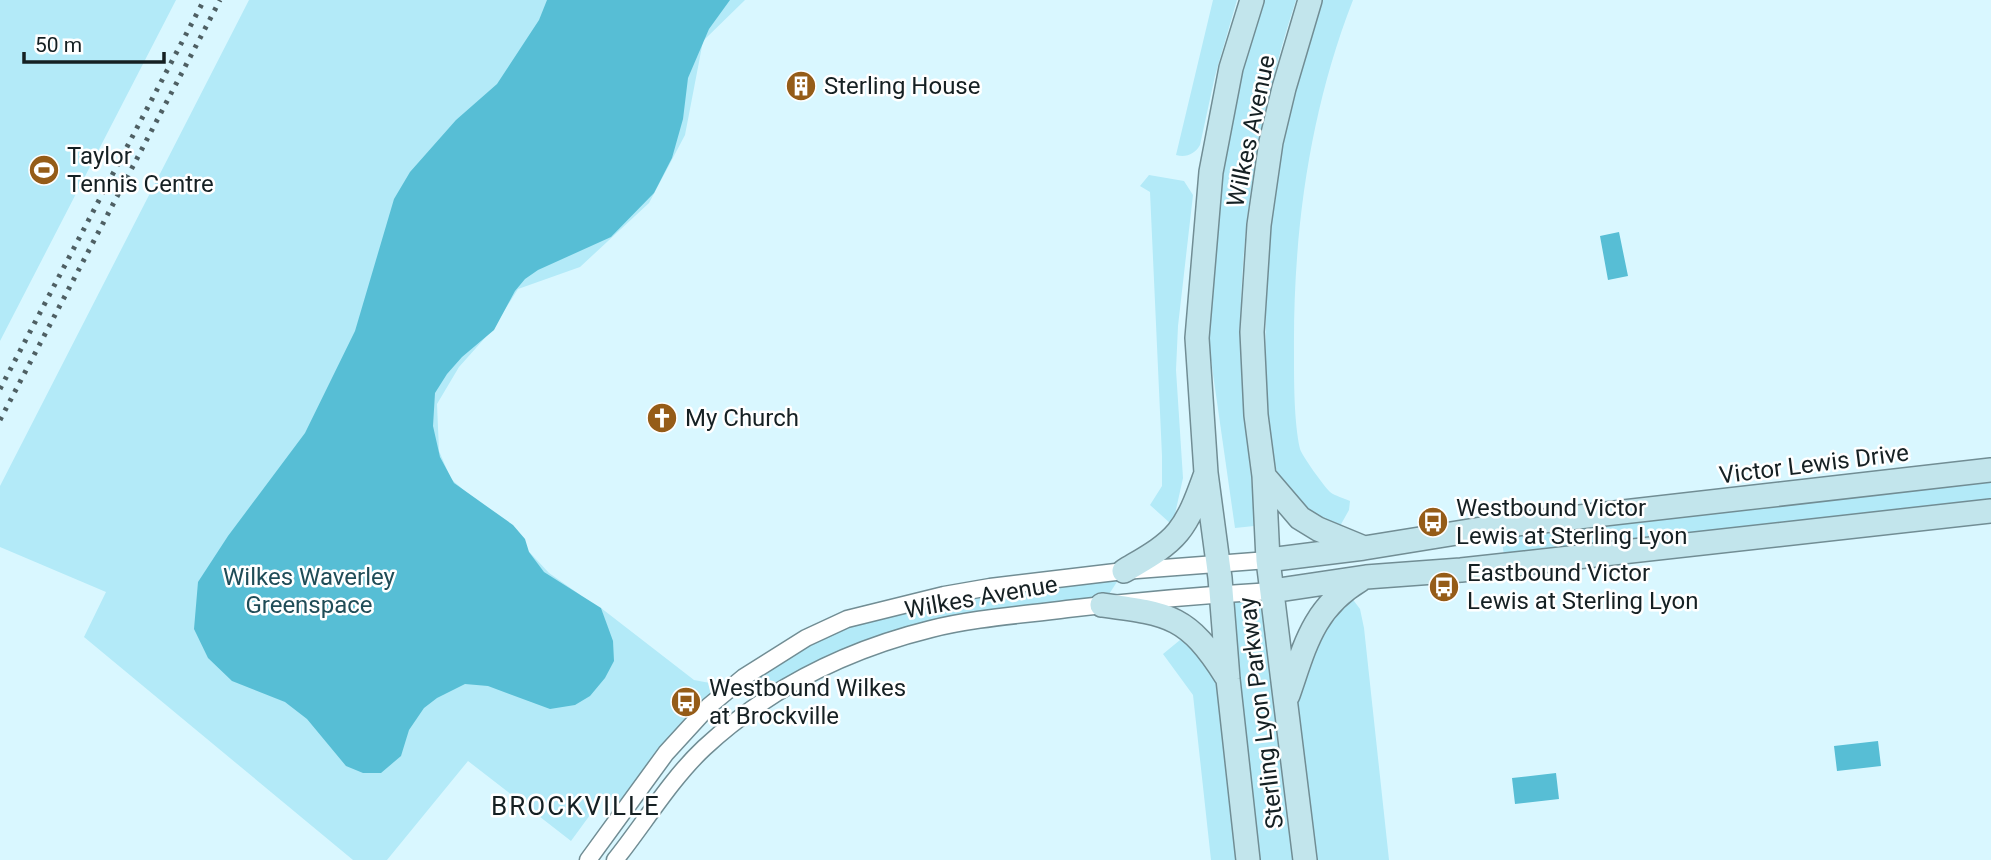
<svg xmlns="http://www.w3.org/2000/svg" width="1991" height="860" font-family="Roboto,sans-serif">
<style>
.green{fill:#b3eaf8}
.water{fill:#57bed5}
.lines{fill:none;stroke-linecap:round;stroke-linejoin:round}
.street-casing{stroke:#718d94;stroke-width:19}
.secondary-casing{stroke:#718d94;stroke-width:26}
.street{stroke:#fff;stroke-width:16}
.secondary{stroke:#c2e5ec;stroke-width:23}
.rail{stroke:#4e5f63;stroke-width:5;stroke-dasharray:3.5 7;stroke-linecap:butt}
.labels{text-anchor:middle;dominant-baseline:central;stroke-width:5;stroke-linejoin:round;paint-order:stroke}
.poi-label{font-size:24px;fill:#152023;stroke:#fff;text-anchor:start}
.street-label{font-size:24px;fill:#152023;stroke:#fff}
.park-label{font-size:24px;fill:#1f4c57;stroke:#fff}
.neighbourhood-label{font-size:26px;letter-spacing:2px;fill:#152023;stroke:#fff}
</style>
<rect width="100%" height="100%" fill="#d9f7ff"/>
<!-- green -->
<path class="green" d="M0,0h176l-176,341z
M249,0h496l-42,41 -18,94 -36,68 -69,64 -62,22 -26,41 -33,37 -22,37 2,47 12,28 52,45 46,49 30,21 31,41 -9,-27 93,72 37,7 -106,122 -19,-16 -35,48 -103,-80 -81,99h-34l-269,-223 22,-45 -106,-45v-61z
M1213,0h24l-22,76 -15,69c-5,9 -14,13 -24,10z
M1262,0h34c-40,122 -61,250 -54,379 2,42 8,85 12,127v20l-19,2 -25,-175 -1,-47 3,-70 22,-139z
M1322,0h31c-44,113 -60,233 -59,353 0,29 0,69 6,96 2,7 24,37 30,43 5,4 14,6 20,9l-1,9 -9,16 -29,-11 -33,-40 -5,-16 -8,-86 2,-126 10,-88 30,-116z
M1149,175l35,6 9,14 -15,131 -2,44 7,108 -8,36 -5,9 -20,-18 12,-19v-30l-12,-264 -10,-6z
M1991,470v41l-486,52 -5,-37z
M1124,571l-22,34 -220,37 -123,63 -15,-28 103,-58z
M1345,589l15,20 4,19 25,232h-178l-18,-165 -30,-41 28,-23 36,46 -7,-83 52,-3 14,107z"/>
<!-- water -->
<path class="water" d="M547,0h183l-21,29 -21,49 -5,41 -11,39 -18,35 -43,44 -73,33 -13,9 -10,12 -21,39 -32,27 -15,17 -12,19 -2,33 7,31 14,26 59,42 12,14 4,13 15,20 57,36 12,33 1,20 -9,17 -15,18 -15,9 -25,4 -62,-23 -23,-2 -28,14 -13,10 -15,22 -8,26 -20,17h-18l-17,-7 -39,-47 -22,-17 -53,-21 -24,-23 -14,-29 4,-47 30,-46 77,-103 50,-102 39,-132 16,-27 46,-52 41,-36 42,-64z
M1619,232l9,44 -20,4 -8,-44z
M1878,741l3,25 -44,5 -3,-25z
M1556,773l3,26 -44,5 -3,-26z"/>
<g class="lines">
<!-- street casing -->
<g class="street-casing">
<path id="street" d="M588,860l78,-107 43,-47 35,-29 62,-39 41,-19 97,-24 46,-8 134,-16 144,-11
M615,860c29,-36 55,-80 89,-112 64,-59 142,-98 227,-119 44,-11 91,-14 136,-20 68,-8 136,-14 205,-18"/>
</g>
<!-- secondary casing -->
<g class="secondary-casing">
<path id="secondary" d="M1264,476l36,42 18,11 46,19
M1268,560l96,-12 136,-22 491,-56
M1124,571c18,-11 40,-22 54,-39 13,-16 20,-37 27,-56
M1272,591l94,-14 95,-7 530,-59
M1102,605c68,9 86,11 124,71
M1288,695c17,-49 25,-87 72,-115
M1248,860l-20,-181 -8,-101 -14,-105 -9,-135 14,-166 20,-104 21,-68
M1305,860l-37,-300 -4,-84 -8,-61 -4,-83 7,-107 12,-83 13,-54 26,-88"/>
</g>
<!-- street -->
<use href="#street" class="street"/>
<!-- secondary -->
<use href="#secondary" class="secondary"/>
<!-- rail -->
<path class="rail" d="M0,389l204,-389
M0,420l220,-420"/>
</g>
<!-- icons -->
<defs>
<g id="building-disc" transform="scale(1.575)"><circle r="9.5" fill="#955c18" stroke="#fff"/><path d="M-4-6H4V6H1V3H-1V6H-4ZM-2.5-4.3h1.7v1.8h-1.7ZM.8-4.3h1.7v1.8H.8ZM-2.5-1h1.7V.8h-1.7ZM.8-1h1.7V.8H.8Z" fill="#fff"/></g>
<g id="stadium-disc" transform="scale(1.575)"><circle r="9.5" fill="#955c18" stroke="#fff"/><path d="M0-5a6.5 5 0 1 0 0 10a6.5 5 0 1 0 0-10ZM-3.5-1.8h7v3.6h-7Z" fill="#fff"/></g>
<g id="church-disc" transform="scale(1.575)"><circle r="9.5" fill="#955c18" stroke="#fff"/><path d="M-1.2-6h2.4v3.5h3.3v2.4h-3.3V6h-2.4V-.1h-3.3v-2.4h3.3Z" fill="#fff"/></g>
<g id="bus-disc" transform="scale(1.575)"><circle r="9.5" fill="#955c18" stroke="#fff"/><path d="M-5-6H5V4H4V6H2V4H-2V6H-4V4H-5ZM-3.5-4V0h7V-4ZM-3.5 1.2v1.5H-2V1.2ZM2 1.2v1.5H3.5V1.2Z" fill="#fff"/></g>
</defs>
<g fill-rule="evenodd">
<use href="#building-disc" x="801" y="86"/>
<use href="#stadium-disc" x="44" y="170"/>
<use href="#church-disc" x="662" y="418"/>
<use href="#bus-disc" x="1433" y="522"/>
<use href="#bus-disc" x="1444" y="587"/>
<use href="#bus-disc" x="686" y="702"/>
</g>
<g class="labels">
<!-- poi labels -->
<g class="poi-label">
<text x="824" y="86">Sterling House</text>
<text x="67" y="156">Taylor<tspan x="67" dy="28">Tennis Centre</tspan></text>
<text x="685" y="418">My Church</text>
<text x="1456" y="508">Westbound Victor<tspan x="1456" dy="28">Lewis at Sterling Lyon</tspan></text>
<text x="1467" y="573">Eastbound Victor<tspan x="1467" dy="28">Lewis at Sterling Lyon</tspan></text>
<text x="709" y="688">Westbound Wilkes<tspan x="709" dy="28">at Brockville</tspan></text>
</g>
<!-- street labels -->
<g class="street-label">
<text transform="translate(1251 131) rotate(-78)">Wilkes Avenue</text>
<text transform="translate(1814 464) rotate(-7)">Victor Lewis Drive</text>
<text transform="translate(981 597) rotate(-10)">Wilkes Avenue</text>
<text transform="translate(1261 713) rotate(-97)">Sterling Lyon Parkway</text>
</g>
<!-- park labels -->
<g class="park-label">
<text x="309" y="577">Wilkes Waverley<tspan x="309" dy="28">Greenspace</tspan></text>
</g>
<!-- neighbourhood labels -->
<g class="neighbourhood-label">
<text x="576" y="806">BROCKVILLE</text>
</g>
</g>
<!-- scale -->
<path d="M24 52v10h140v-10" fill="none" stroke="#152023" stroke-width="3.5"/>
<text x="35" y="52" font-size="21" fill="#152023" stroke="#ffffff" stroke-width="5" paint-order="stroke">50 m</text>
</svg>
